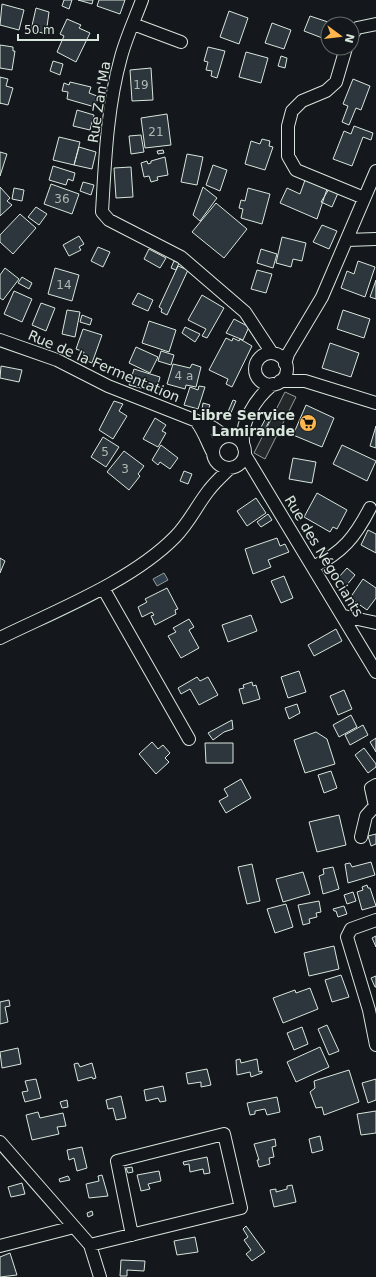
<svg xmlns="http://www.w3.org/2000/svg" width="376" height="1277" font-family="'DejaVu Sans',sans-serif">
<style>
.parking{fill:#24282b;stroke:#939e99}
.water{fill:#2f3f4d;stroke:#939e99}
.building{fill:#2c363c;stroke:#d8e6dc}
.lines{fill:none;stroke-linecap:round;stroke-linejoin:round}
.minor-casing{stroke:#d8e6dc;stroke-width:14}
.minor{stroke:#14181c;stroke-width:12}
.labels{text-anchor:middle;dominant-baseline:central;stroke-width:3;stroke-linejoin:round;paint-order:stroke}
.number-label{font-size:12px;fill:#adbab4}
.street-label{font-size:14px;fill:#d8e6dc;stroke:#14181c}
.poi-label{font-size:14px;font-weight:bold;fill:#d8e6dc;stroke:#14181c;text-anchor:end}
</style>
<rect width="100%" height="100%" fill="#14181c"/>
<!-- parking -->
<path class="parking" d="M285,392l11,5 -31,62 -11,-6z"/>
<!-- water -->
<path class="water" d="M164,573l4,7 -11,6 -4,-7z"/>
<!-- building -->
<path class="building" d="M64,0h8l-3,9 -7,-3z
M78,0h15l-1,4z
M99,0h26l-5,14 -23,-8z
M2,4l22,6 -5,20 -19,-5z
M36,8l13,4 -3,22 -15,-4z
M229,11l19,7 -9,26 -19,-7z
M310,16l18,6 -4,12 3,1 -2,4 -21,-8z
M67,19l14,6 -2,3 11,5 -14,29 -19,-10 7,-16 -4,-2z
M272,23l19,7 -7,19 -19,-6z
M0,45l13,2v4h2l-3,19 -12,-2z
M208,47l17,4 -8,27 -6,-2 1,-5 -6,-1 2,-8 -4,-1z
M246,52l22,6 -7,25 -22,-6z
M281,56l6,2 -2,10 -7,-2z
M53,61l10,3 -3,11 -10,-4z
M151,68l2,32 -21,1 -2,-31z
M0,77l8,2 -2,7 7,2 -5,17 -8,-2v1z
M353,79l17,7 -9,24 -5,-2 -7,17 -7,-3 6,-16 -5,-2z
M70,82l21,5 -2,6 8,3 -2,11 -28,-8 1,-7 -6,-1 2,-8 5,2z
M77,110l17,5 -4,15 -17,-4z
M167,114l4,31 -26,3 -4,-30z
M354,126l19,7 -2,7 -8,-3 -11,29 -19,-7 11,-28 7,3z
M141,135l3,17 -13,2 -2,-18z
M59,137l21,5 -6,23 -21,-5z
M262,139l8,2 -1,5 4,1 -8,23 -20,-6 6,-23 9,3z
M79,147l17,5 -4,17 -18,-4z
M163,150l1,3 -6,1 -1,-3z
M0,152l7,2 -7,22z
M187,154l16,3 -6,28 -16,-3z
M165,157l3,18 -11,2 1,3 -7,2 -2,-6 -5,1 -3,-14 6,-2 1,3 3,-1v-2z
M213,165l14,5 -7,21 -14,-6z
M53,166l22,7 -2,8 -5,-2 -2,6 -17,-5z
M131,167l2,30 -17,1 -2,-30z
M305,180l22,9 -10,30 -37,-16 7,-15 13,6z
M83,182l11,3 -3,10 -11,-4z
M51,184l28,10 -7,20 -28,-10z
M0,187l10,11 -3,3 5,4 -12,11z
M203,187l14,11 -17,23 -7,-6z
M14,188l10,2 -2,11 -10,-2z
M248,188l22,6 -8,30 -21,-6 2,-9 -4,-1 2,-8 4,1z
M329,189l9,4 -6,14 -11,-5z
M216,203l31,26 -23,29 -32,-26z
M36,207l11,7 -8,11 -11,-8z
M20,214l16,14 -23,26 -13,-12v-7z
M322,225l15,6 -8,18 -16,-7z
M79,236l5,8 -5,3 2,3 -12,6 -6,-11z
M282,237l24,6 -4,18 -9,-2 -2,8 -15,-4z
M98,247l12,5 -7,15 -12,-6z
M149,249l17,9 -6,10 -16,-9z
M261,249l16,5 -4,14 -16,-5z
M174,261l5,2 -3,7 -5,-2z
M358,261l17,6 -10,30 -24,-9 6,-17 7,3z
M178,266l10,4 -21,45 -6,-3 1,-3 -3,-2z
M5,268l14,11 -16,21 -3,-2v-23z
M55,268l24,7 -7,26 -24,-7z
M257,270l15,4 -6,19 -15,-4z
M22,277l10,6 -3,6 -11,-6z
M376,280v19l-6,-2z
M14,291l18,8 -10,23 -18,-8z
M138,293l15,7 -5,11 -16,-7z
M202,295l22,13 -17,30 -5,-2 4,-7 -18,-9z
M41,303l14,5 -9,23 -14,-6z
M67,310l13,2 -5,25 -13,-3z
M343,310l27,9 -6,19 -27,-9z
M82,315l10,4 -2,6 -10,-3z
M234,319l15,8 -6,13 -17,-7z
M149,321l27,9 -7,22 -27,-9z
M185,327l15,7 -5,8 -13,-9z
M83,329l19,6 -10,28 -10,-4 2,-7 -8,-3z
M226,338l6,3 1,-3 6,3 1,-2 12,7 -20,41 -6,-3 2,-5 -19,-9z
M330,343l29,10 -8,24 -29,-9z
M136,347l22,10 -8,16 -21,-10z
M161,351l13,4 -3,10 -13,-4z
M173,364l17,4 2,-4 9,3 -5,20 -10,-2 -1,4 -18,-5z
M1,366l21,4 -3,12 -19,-4z
M134,369l26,8 -4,15 -27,-7z
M199,386l6,1 -7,22 -14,-4 6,-18 8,3z
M233,400l3,1 -6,14 -3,-1z
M114,401l9,3 -4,7 8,5 -14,23 -14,-9z
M203,403l7,2 -2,5 -6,-1z
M306,405l28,13 -12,29 -29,-12z
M267,416l4,2 -7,13 -4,-2z
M155,418l11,7 -4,6 4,2 -8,14 -15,-8z
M376,426v22l-6,-2z
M103,437l16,10 -13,20 -15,-10z
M161,445l17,13 -8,11 -10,-7 -2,3 -6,-5z
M342,445l34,16 -9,20 -34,-17z
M124,451l20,15 -6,8 2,2 -11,14 -22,-18z
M293,458l23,4 -4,21 -23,-4z
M184,471l8,3 -4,10 -8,-3z
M317,493l30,17 -10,19 -4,-2 -3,5 -26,-15z
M256,498l10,15 -19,13 -10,-15z
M268,514l4,6 -11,7 -4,-5z
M368,530l8,4v19l-15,-8z
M277,538l3,8 5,-2 4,8 -21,8 3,7 -18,7 -8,-25z
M0,558l5,3 -5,12z
M347,568l8,7 -9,11 -8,-8z
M284,576l9,22 -12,5 -10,-22z
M363,579l13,9v10l-9,12 -17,-12z
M167,588l11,21 -3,1 1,4 -21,11 -4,-9 3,-1 -2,-3 -10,5 -4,-10 9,-5 -2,-3z
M251,615l6,16 -29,11 -6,-17z
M189,619l5,8 -5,3 10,18 -18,10 -13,-22 8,-4 -3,-4z
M336,629l6,12 -28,15 -6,-11z
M299,671l7,21 -18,6 -7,-21z
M197,677l3,4 8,-4 10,18 -19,10 -9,-16 -9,5 -3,-6z
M252,682l1,4 3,-1 4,14 -17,5 -4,-15 5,-1 -1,-3z
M344,690l8,19 -14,6 -8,-19z
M297,704l3,9 -11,6 -4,-11z
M351,715l6,12 -18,10 -6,-12z
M232,720l1,9 -9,3 -11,8 -5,-7z
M363,725l5,10 -18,10 -5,-10z
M316,732l11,7 8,25 -30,9 -11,-33z
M376,738v14l-6,-10z
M152,742l6,7 5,-4 7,8 -5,5 4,4 -13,12 -17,-20z
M205,743h28v20h-27z
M364,748l12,16v3l-8,6 -13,-18z
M331,771l6,17 -13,5 -6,-18z
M241,779l10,19 -25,15 -7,-12 9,-5 -4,-7z
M339,815l7,30 -29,7 -8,-30z
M376,834v10l-5,2 -3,-10z
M371,862l4,13 -27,8 -3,-19 5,-1 2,4z
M252,864l8,37 -13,3 -9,-37z
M333,867l6,22 -16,5 -4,-18 5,-2 -1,-5z
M303,872l7,22 -27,8 -7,-23z
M367,885l1,3h2l6,18 -14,4 -5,-18 6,-2 -1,-3z
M353,892l3,9 -9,3 -3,-9z
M319,901l2,11 -5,1 1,4 -8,2 1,4 -7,2 -5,-20z
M286,904l7,23 -18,6 -8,-24z
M344,906l3,8 -9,3 -2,-6h-2l-1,-2z
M376,936v11l-4,-9z
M334,946l5,23 -30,7 -5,-23z
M341,975l8,22 -17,5 -7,-22z
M376,976v11h-1l-4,-9z
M310,988l8,21 -35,14 -10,-25 22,-8 1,3z
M9,1000l1,6 -5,1 3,15 -8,2v-22z
M327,1025l12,26 -10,4 -11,-26z
M302,1027l6,17 -14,6 -7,-17z
M320,1047l9,20 -33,15 -9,-20z
M18,1048l3,16 -19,4 -2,-16z
M240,1059l1,4 16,-4 2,13 3,-1v2l-11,4 -1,-5 -13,3 -1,-15z
M78,1063l2,4 12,-4 4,15 -3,1 -1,-2 -14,4 -4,-17z
M207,1069l4,16 -10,2v-5l-13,2 -2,-11z
M349,1070l10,32 -35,13 -2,-8 -6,1 -6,-16 5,-4 -1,-7z
M36,1079l5,19 -16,4 -3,-10 6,-1 -3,-10z
M376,1079v21l-8,3 -6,-20z
M163,1086l3,15 -6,1 -2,-4 -12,3 -2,-11z
M121,1096l5,22 -10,2 -3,-12 -5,1 -2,-9z
M277,1097l3,15 -13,3 -2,-6 -10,2v3l-5,1 -3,-12z
M67,1100l1,7 -6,1 -2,-6z
M376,1111v22l-15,2 -4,-21z
M38,1112l2,6 23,-5 3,13 -9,1 2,7 -27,6 -6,-25z
M320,1136l3,14 -11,3 -3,-14z
M275,1139l1,7 -4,1 2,10 -5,1 1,6 -11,3 -2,-7h2l-5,-16z
M82,1147l5,21 -10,3 -3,-13 -5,2 -2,-10z
M207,1157l3,16 -6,1 -1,-5 -13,3 -1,-8 -5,1 -1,-3z
M132,1167l1,5 -5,1 -2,-5z
M159,1171l2,10 -13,3 2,5 -9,2 -4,-16z
M102,1175l6,21 -19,2 -3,-14 13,-3 -1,-5z
M68,1176l2,4 -10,2 -1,-3z
M22,1183l3,11 -14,3 -3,-10z
M292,1185l4,17 -22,5 -4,-17 6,-1v3l11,-3v-3z
M92,1211l1,4 -5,2 -1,-4z
M246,1226l19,26 -13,9 -6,-7 5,-4 -7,-10 4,-3 -5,-8z
M195,1237l3,15 -21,3 -3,-14z
M10,1253l7,22 -17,2v-20z
M121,1260l24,1 -1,10 -17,-1v6h-7z"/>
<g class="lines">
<!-- minor casing -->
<g class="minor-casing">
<path id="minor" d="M142,0c-7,19 -16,38 -21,57 -14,50 -16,104 -19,155l7,8 72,37 64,55 27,41
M133,24l48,18
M352,35l5,-7 19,-4
M346,48l-10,34 -10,9 -24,10 -10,10 -4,15v30l8,14 68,28
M347,240l29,-1
M0,340l57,20 51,26 104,41 13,9
M255 369a16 16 0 1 1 32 0a16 16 0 1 1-32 0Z
M285,364l3,-10 34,-57 54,-126
M280,381h25l71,22
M196,421c8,10 11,21 17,32
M213 452a16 16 0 1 1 32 0a16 16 0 1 1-32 0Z
M244,448c-6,-24 12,-50 29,-64
M245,455l131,217
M313,567c30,-15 42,-30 57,-59
M103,588l86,151
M344,616l32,7
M0,638c55,-27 132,-57 175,-101 14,-14 22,-32 34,-47 6,-8 14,-15 21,-22
M361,837l5,-21 9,-10 -4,-18 5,-3
M376,920l-25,9 -4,8 22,73 7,35
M0,1142l90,103 10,32
M90,1245l151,-37 -17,-74 -107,27 15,74
M0,1246l74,-19"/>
</g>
<!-- minor -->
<use href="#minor" class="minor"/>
</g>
<!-- icons -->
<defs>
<g id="supermarket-disc" transform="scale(0.9)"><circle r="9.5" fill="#ffb74d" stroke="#14181c"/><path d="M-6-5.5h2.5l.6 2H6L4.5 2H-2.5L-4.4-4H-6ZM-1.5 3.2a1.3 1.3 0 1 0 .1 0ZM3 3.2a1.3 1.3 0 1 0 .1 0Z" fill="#111"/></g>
</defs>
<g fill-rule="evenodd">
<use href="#supermarket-disc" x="308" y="423"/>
</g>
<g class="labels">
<!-- number labels -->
<g class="number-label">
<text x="141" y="85">19</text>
<text x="156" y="132">21</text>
<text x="62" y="199">36</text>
<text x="64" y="285">14</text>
<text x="184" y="376">4 a</text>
<text x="105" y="452">5</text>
<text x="125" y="469">3</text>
</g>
<!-- street labels -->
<g class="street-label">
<text transform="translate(99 102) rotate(-81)">Rue Zan'Ma</text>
<text transform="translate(104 366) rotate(23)">Rue de la Fermentation</text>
<text transform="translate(324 556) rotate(59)">Rue des Négociants</text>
</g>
<!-- poi labels -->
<g class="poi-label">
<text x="295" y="415">Libre Service<tspan x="295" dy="16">Lamirande</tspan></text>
</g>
</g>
<!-- north arrow -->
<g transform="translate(340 36) rotate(105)"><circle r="19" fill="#14181c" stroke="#626a69"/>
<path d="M0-3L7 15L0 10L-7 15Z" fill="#ffb74d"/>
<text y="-6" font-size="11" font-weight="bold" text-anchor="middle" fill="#d8e6dc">N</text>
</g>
<!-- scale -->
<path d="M18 34v6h80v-6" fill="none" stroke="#d8e6dc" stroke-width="2"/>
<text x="24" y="34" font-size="12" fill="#d8e6dc" stroke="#14181c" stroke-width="3" paint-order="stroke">50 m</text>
</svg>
